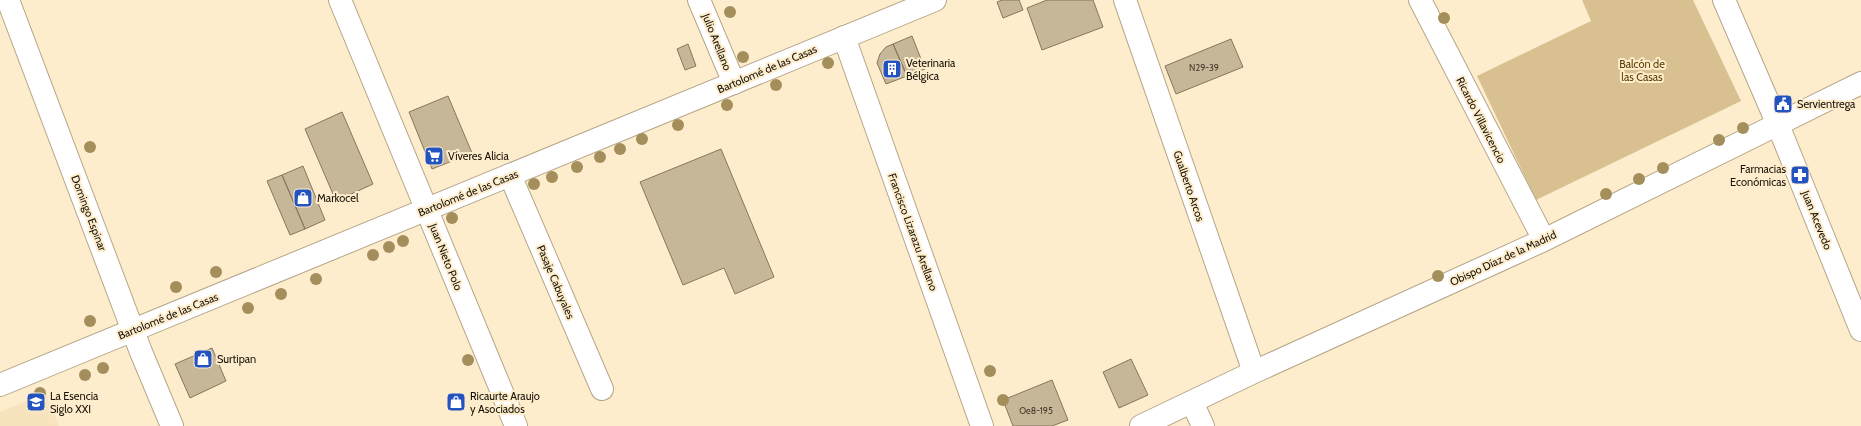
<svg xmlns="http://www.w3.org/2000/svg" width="1861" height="426" font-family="Cabin,sans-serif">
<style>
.built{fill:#f7e3bc}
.green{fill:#d9c090}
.building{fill:#c7b799;stroke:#86775b}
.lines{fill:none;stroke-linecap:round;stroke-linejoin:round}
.minor-casing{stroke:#b6a689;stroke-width:24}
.tertiary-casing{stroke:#b6a689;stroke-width:24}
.minor{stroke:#fff;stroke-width:22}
.tertiary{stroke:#fff;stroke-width:22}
.tree{fill:#a48e5c}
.labels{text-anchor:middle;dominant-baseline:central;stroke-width:4;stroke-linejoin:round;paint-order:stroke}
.number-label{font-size:9px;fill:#443b2c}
.street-label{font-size:11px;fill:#181207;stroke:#feedcd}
.poi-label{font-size:11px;fill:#181207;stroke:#feedcd;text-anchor:start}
.park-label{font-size:11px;fill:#5a4000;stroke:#feedcd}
</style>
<rect width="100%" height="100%" fill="#feedcd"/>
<!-- built -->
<path class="built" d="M45,393l14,33h-59v-14z"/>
<!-- green -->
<path class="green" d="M1582,0h111l48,101 -205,99 -59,-124 114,-55z"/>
<!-- building -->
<path class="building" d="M1002,0h17l4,10 -20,8 -6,-16z
M1047,0h46l10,27 -61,23 -15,-42z
M912,36l13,33 -18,7 -14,-32z
M1231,39l12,28 -67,27 -11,-28z
M688,44l8,22 -11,4 -8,-21z
M893,44l14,32 -21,8 -9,-21 3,-9 6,-7z
M448,96l24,57 -40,16 -23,-57z
M342,112l31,72 -37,17 -31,-72z
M721,149l53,128 -39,17 -11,-26 -41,17 -43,-103z
M303,166l22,54 -20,9 -23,-54z
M282,175l23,54 -15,6 -23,-54z
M212,348l14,33 -36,17 -15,-34z
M1131,359l17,36 -29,13 -16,-36z
M1052,380l16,40 -16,6h-39l-10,-26z"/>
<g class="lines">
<!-- minor casing -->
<g class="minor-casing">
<path id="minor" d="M8,0l133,352 31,74
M340,0l176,426
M699,0l35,83
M1125,0l129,372
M1420,0l124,240
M844,37l138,389
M510,175l92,214
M1192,402l11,24
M1141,426l113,-54 290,-132 317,-157"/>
</g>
<!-- tertiary casing -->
<g class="tertiary-casing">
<path id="tertiary" d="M1724,0l54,125 83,205
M0,385l935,-385"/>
</g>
<!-- minor -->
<use href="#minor" class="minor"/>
<!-- tertiary -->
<use href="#tertiary" class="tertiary"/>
</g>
<!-- trees -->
<g class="tree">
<circle cx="730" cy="12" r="6"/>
<circle cx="1444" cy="18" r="6"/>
<circle cx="743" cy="57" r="6"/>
<circle cx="828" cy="63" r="6"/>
<circle cx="776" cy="85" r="6"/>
<circle cx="727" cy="105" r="6"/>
<circle cx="678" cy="125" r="6"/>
<circle cx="1743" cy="128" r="6"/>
<circle cx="642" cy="139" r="6"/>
<circle cx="1719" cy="140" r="6"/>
<circle cx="90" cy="147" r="6"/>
<circle cx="620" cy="149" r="6"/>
<circle cx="600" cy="157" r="6"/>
<circle cx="577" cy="167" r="6"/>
<circle cx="1663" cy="168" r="6"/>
<circle cx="552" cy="177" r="6"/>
<circle cx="1639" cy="179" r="6"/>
<circle cx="534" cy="184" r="6"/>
<circle cx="1606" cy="194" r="6"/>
<circle cx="452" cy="218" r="6"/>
<circle cx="403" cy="241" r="6"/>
<circle cx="389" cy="247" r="6"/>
<circle cx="373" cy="255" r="6"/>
<circle cx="216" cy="272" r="6"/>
<circle cx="1438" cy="276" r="6"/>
<circle cx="316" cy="279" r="6"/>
<circle cx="176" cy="287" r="6"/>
<circle cx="281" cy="294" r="6"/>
<circle cx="248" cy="308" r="6"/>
<circle cx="90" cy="321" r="6"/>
<circle cx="468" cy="360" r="6"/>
<circle cx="103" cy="368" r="6"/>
<circle cx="990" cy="371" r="6"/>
<circle cx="85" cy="375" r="6"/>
<circle cx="40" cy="393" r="6"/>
<circle cx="1003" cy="400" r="6"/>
</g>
<!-- icons -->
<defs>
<g id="building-square" transform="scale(1)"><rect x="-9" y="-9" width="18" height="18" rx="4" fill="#2353c1" stroke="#feedcd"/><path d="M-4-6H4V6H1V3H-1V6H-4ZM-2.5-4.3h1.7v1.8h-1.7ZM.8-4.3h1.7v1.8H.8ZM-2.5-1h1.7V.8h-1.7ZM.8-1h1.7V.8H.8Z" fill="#fff"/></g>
<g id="civic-square" transform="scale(1)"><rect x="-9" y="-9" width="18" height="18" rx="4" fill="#2353c1" stroke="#feedcd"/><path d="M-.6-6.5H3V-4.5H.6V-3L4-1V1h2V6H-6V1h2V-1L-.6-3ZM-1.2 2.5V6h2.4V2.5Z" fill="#fff"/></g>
<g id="supermarket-square" transform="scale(1)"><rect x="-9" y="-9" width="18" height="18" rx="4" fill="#2353c1" stroke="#feedcd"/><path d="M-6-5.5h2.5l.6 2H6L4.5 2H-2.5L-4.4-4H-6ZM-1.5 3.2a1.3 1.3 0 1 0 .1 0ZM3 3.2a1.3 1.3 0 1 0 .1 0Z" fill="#fff"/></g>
<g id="pharmacy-square" transform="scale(1)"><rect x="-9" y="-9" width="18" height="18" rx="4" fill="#2353c1" stroke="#feedcd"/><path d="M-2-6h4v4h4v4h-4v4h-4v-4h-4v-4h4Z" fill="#fff"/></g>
<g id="shop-square" transform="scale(1)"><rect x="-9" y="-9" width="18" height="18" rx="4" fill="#2353c1" stroke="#feedcd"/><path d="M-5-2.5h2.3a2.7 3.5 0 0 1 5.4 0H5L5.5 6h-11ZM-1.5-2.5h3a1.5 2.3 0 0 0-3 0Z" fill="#fff"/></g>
<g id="school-square" transform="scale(1)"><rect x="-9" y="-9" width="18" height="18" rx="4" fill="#2353c1" stroke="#feedcd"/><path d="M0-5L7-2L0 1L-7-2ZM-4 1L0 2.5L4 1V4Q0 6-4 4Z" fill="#fff"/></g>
</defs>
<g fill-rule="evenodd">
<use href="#building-square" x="892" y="69"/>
<use href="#civic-square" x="1783" y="104"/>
<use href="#supermarket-square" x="434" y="156"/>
<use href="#pharmacy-square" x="1800" y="175"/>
<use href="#shop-square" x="303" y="198"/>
<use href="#shop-square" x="203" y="359"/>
<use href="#school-square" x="36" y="402"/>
<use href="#shop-square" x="456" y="402"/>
</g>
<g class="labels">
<!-- number labels -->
<g class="number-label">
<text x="1204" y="67">N29-39</text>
<text x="1036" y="410">Oe8-195</text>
</g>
<!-- street labels -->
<g class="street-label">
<text transform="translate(717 42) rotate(68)">Julio Arellano</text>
<text transform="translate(767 69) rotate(-23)">Bartolomé de las Casas</text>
<text transform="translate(1481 120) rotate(63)">Ricardo Villavicencio</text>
<text transform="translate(1189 186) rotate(71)">Gualberto Arcos</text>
<text transform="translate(468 193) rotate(-22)">Bartolomé de las Casas</text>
<text transform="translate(89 213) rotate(69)">Domingo Espinar</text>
<text transform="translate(1817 220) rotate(68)">Juan Acevedo</text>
<text transform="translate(913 232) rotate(70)">Francisco Lizarazu Arellano</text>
<text transform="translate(446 257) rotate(68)">Juan Nieto Polo</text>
<text transform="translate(1503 258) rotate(-25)">Obispo Díaz de la Madrid</text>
<text transform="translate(556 282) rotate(67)">Pasaje Cabuyales</text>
<text transform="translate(168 316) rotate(-22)">Bartolomé de las Casas</text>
</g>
<!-- poi labels -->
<g class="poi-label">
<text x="906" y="63">Veterinaria<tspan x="906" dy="13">Bélgica</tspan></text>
<text x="1797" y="104">Servientrega</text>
<text x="448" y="156">Víveres Alicia</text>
<text x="1786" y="169" text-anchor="end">Farmacias<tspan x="1786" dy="13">Económicas</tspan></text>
<text x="317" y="198">Markocel</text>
<text x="217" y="359">Surtipan</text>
<text x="50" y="396">La Esencia<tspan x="50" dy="13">Siglo XXI</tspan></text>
<text x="470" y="396">Ricaurte Araujo<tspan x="470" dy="13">y Asociados</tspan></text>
</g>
<!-- park labels -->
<g class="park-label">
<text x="1642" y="64">Balcón de<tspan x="1642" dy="13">las Casas</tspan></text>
</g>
</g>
</svg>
